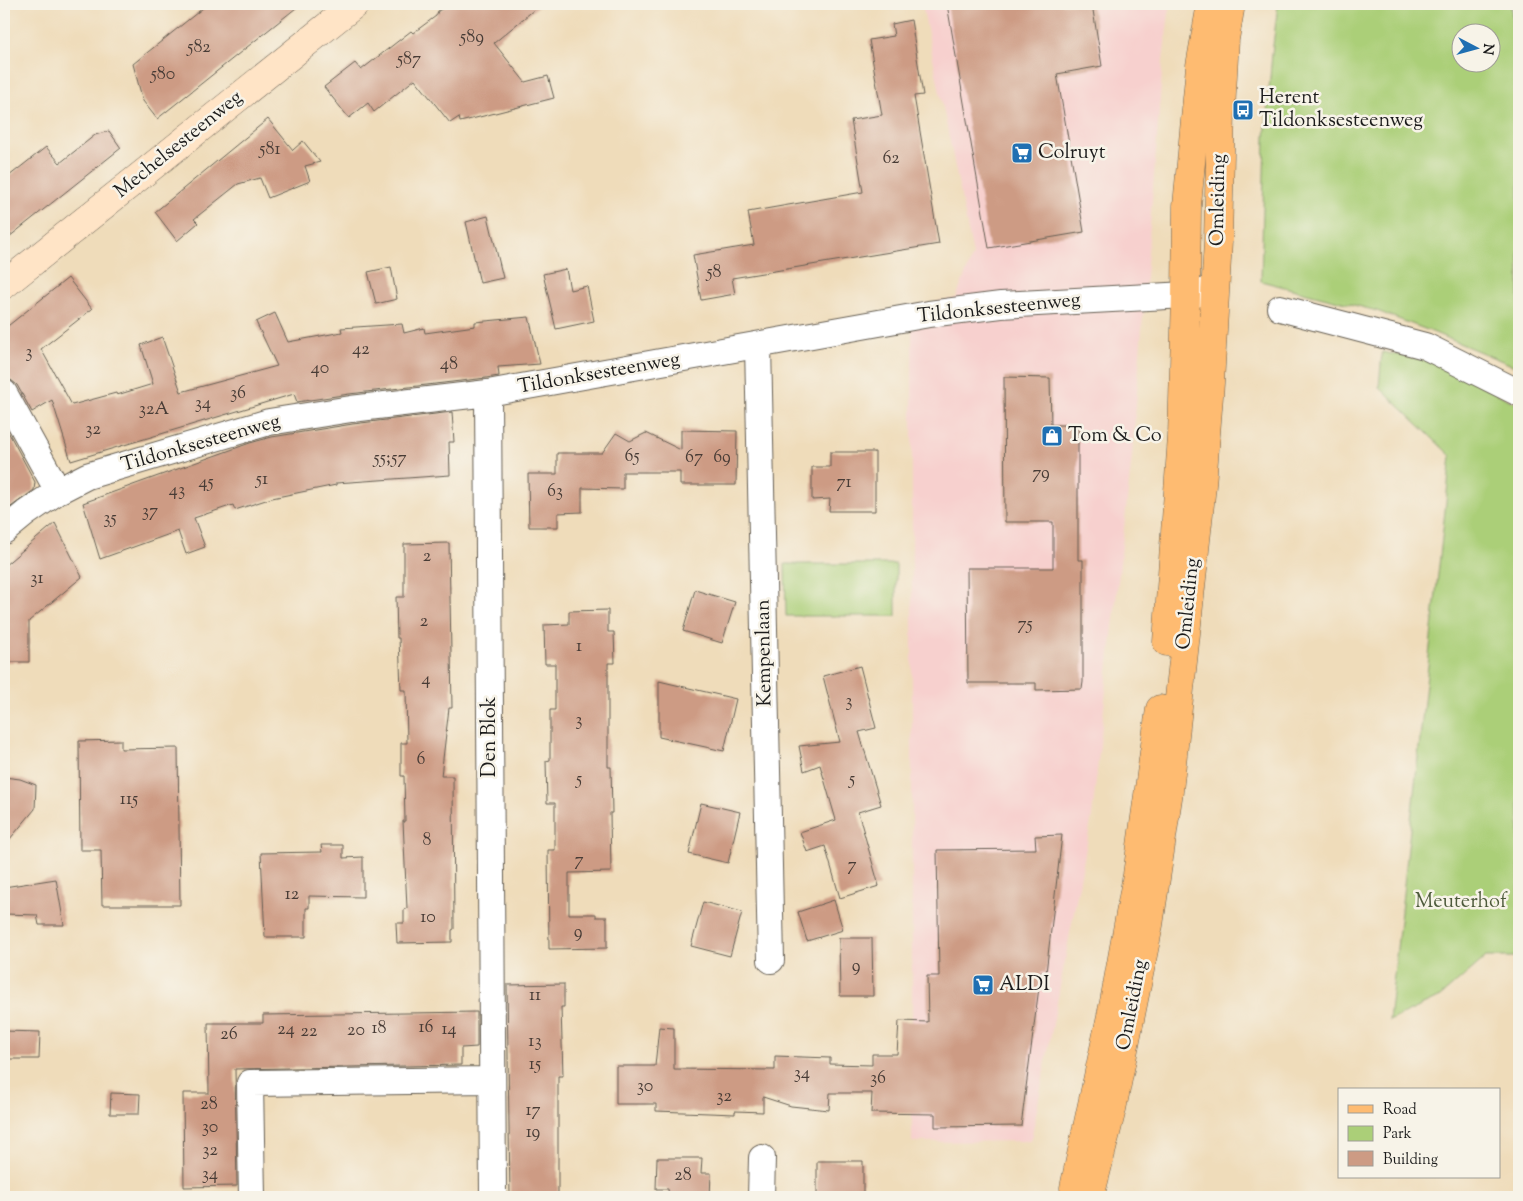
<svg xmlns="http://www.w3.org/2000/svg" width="1523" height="1201" font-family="'Sorts Mill Goudy',serif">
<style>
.built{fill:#f7d0ce}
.industrial{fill:#d2bec4}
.green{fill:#abcf78;stroke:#64764a;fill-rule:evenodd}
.building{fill:#cd9b84}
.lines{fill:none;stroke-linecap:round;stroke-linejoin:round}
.street-casing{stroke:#665f53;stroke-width:28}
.secondary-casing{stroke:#665f53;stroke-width:29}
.primary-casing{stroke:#665f53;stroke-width:29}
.street{stroke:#fff;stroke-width:26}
.secondary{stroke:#ffe4c6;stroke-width:28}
.primary{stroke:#febb71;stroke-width:28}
.labels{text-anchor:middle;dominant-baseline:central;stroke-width:5;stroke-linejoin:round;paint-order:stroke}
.number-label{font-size:18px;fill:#483c36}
.poi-label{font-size:20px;fill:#1c1c1c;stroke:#f7f3e8;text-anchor:start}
.street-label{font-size:20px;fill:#1c1c1c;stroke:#f7f3e8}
.park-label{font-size:20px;fill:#4e5b3c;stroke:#f7f3e8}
</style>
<rect width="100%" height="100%" fill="#f7f3e8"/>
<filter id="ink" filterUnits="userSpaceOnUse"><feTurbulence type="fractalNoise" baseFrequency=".02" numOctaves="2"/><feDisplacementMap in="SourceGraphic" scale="10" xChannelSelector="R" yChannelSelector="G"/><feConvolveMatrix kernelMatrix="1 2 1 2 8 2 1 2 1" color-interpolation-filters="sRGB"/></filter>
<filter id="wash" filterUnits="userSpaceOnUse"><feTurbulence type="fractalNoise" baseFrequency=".0096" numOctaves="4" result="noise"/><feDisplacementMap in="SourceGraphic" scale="20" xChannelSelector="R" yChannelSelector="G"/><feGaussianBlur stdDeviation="1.12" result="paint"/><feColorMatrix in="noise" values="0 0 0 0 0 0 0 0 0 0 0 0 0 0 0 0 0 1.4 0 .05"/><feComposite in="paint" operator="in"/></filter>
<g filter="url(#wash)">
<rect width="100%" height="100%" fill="#efdcba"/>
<!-- built -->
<path class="built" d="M922,4h248l-7,56 -31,396 -40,360 -61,325 -119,1v-836l44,-8 17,-43z"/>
<!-- industrial -->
<path class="industrial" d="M1511,4h8v123z"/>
<!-- green -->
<path class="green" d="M1278,4h233l8,123v241l-89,-37 -53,-20 -116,-30 4,-143 7,-84zM1460,32h30v30h-30z
M1382,352l53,10 84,43v552h-33l-46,40 -51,24 62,-565 -72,-69z
M785,564h111v52h-110z"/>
<g id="blocks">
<!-- building -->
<path class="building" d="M208,4h93l-144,115 -14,-18 -10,-37z
M451,4h90l-47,39 31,39 23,-6 6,22 -94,24 -1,-5 -9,6 -35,-44 -41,33 -6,-9 -19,15 -25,-31 31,-24 6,7 50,-39 2,2 23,-17 2,-5z
M947,4h145l10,62 -45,8 27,158 -95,16z
M911,20l12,75 -9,1 25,148 -207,34 3,16 -34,6 -8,-45 61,-10 -6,-33 115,-20 -12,-72 31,-5 -13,-75 25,-4 -2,-12z
M268,119l25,31 10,-9 17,21 -15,4 5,15 -42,17 -8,-20 -22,6 -44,35 4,4 -21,18 -22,-29z
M109,131l12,17 -117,93v-61l42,-33 14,16 35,-28z
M488,216l15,62 -23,5 -14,-61z
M391,267l6,32 -21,5 -8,-32z
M566,269l4,21 17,-4 7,35 -38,8 -13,-55z
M68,278l24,31 -51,40 31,56 44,-12 1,2 36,-11 -12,-39 21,-8 19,55 96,-26 -21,-44 19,-9 13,29 54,-10 -1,-4 61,-4 2,9 20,-5 1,5 50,-7v-4l54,-5 11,47 -42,3 1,9 -13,2 -137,16 -52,8 -3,-8 -223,67 -19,-61 -20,12 -15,-27 -6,-5 -7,-2v-49z
M1004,377l46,1 1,47h27v135h5v122l-1,7 -46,1v-7h-68l-1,-115h86v-46h-48z
M452,412l2,30h-5l1,33 -114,8v2l-64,13 -37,12 -2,-5 -39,13 11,29 -19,7 -8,-23 -78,28 -17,-56 167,-60 22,-6 81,-13z
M4,424l31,58 -1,8 -30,22z
M681,430l56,1 -1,54h-56v-13h-57v17l-41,-1v24l-24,1v14h-29l-1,-53h29v-21h45l14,-20 14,8 16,-8 35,17z
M830,452h45v59h-46l1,-12 -18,1v-33h18z
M55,523l27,54 -53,44v41h-25v-96z
M449,543l3,165h-3l-8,68h12l1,153 -2,1v12l-55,1 -1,-20h8v-13l3,-2 -4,-87h2l-1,-45h-3v-33h6l-1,-53h-5l-2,-52h-2l-1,-41h8v-53z
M695,590l40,12 -13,41 -39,-12z
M608,610v22h6l1,31h-7v104h3l1,46h-2l1,59 -42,1v41h27v3h11v31l-58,1 -1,-99h7v-47h-8l-1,-42 4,-1v-50h5v-46h-10l-1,-39 25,-1v-13z
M860,666l16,62 -17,4 22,73 -23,7 21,74 -39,12 -15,-52 -18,6 -7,-20 36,-12 -16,-55 -16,6 -5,-25 41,-4 -17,-66z
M659,681l77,18 -12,52 -65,-14z
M121,740v9l57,-1 2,157h-78l-1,-55h-21l-1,-109z
M4,777l16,2 16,6 -1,24 -31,37z
M701,803l39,9 -12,51 -39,-9z
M1062,835l-16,138 -5,-1 -20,154 -86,1v-13l-64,-1 1,-20h-42l-1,17 -38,-4 -28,-9v15l-28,-1v3l-79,-3v-7h-40v-38h39l4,-39 15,1v41l101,1v-14l55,2v6l42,1v-11h25l2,-33 29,1 -1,-46h12l-2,-126 99,-1 -1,-13z
M321,845h22v13l20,-1v40l-54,-1v12h-3v29h-41l-4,-84 61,-1z
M56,879l8,46h-25l-2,-10 -33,-1v-27z
M834,900l9,30 -36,11 -9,-29z
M703,902l39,10 -12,44 -39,-10z
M839,938h33l1,58h-33z
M564,984v23h-3l2,69h-5v121h-48l-3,-212z
M477,1012v35l-16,1v17l-226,4 2,117 -53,1 -1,-94h26l-1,-70h55v-8z
M4,1031l36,1 -1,27h-35z
M111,1093l29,1 -1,20h-29z
M657,1158h45l-1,15h10l-1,24h-41l-1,-8h-12z
M817,1161h46v36h-46z"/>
</g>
</g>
<g filter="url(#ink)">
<use href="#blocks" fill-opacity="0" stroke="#665f53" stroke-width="1"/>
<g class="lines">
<!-- street casing -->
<g class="street-casing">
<path id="street" d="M1280,308l145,38 94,47
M758,345l13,615
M4,393l54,98
M488,393l5,804
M4,531l22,-18 32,-22 29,-15 182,-54 82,-13 137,-16 441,-79 72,-9 185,-10 15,-2 7,-3
M252,1197l-2,-114 241,-3
M761,1197l1,-39"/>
</g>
<!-- secondary casing -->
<g class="secondary-casing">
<path id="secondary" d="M4,285l351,-281"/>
</g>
<!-- primary casing -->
<g class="primary-casing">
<path id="primary" d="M1167,642l15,-205 4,-142 1,-89 13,-140 11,-62
M1074,1188l40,-186 23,-127 23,-166
M1090,1197l22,-88 37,-184 20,-134 33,-306 8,-102 8,-142 3,-131 4,-71 6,-35"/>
</g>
<!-- street -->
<use href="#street" class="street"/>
<!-- secondary -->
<use href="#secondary" class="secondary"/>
<!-- primary -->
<use href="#primary" class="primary"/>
</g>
</g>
<!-- icons -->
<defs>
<g id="bus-square" transform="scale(1.125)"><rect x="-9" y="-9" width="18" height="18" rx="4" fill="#1f6fb2" stroke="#f7f3e8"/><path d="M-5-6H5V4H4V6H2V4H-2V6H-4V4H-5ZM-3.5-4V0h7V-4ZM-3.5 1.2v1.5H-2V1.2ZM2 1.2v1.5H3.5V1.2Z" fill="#fff"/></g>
<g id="supermarket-square" transform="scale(1.125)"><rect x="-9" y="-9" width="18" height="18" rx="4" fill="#1f6fb2" stroke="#f7f3e8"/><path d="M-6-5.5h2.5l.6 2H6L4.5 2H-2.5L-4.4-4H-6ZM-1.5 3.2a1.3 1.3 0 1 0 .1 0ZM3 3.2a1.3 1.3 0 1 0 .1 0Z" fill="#fff"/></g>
<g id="shop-square" transform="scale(1.125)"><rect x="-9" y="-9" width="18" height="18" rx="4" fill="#1f6fb2" stroke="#f7f3e8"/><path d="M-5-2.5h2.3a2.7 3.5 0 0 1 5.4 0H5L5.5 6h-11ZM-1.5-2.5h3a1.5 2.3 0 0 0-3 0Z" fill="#fff"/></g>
</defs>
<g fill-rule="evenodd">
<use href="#bus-square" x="1243" y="110"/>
<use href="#supermarket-square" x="1022" y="153"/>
<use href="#shop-square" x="1052" y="436"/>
<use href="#supermarket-square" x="983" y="985"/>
</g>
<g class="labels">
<!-- number labels -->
<g class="number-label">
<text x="472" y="38">589</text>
<text x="199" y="48">582</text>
<text x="409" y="60">587</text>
<text x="163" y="75">580</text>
<text x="270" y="150">581</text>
<text x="891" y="159">62</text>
<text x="714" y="273">58</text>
<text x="361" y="350">42</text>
<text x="29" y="353">3</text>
<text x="449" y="365">48</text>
<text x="320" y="369">40</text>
<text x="238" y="394">36</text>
<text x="203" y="404">34</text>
<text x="154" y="410">32A</text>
<text x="93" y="430">32</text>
<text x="632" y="457">65</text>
<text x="694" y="458">67</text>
<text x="722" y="458">69</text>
<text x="390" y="459">55;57</text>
<text x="1041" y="474">79</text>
<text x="262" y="480">51</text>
<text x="206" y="483">45</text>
<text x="844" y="483">71</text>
<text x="177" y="491">43</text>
<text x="555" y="492">63</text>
<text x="150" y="512">37</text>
<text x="110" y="519">35</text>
<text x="427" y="557">2</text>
<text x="37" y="579">31</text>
<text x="424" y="622">2</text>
<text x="1025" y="625">75</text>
<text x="579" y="647">1</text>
<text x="426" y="680">4</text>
<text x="849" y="702">3</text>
<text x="579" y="721">3</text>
<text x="421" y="760">6</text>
<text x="579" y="780">5</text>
<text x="852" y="780">5</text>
<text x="129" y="800">115</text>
<text x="427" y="841">8</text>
<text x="579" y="861">7</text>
<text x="852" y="866">7</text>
<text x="292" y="895">12</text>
<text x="428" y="918">10</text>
<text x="578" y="933">9</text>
<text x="856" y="967">9</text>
<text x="535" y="996">11</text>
<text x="426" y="1028">16</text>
<text x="379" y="1029">18</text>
<text x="286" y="1030">24</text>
<text x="449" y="1030">14</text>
<text x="356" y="1031">20</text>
<text x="309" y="1032">22</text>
<text x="229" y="1035">26</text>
<text x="535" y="1042">13</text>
<text x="535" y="1065">15</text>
<text x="802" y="1074">34</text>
<text x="878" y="1079">36</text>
<text x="645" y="1087">30</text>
<text x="724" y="1097">32</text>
<text x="209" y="1105">28</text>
<text x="533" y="1111">17</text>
<text x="210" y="1128">30</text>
<text x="533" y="1133">19</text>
<text x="210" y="1151">32</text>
<text x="210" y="1175">34</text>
<text x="683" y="1176">28</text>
</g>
<!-- poi labels -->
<g class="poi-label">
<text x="1259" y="98">Herent<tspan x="1259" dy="23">Tildonksesteenweg</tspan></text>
<text x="1038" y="153">Colruyt</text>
<text x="1068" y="436">Tom &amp; Co</text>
<text x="999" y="985">ALDI</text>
</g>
<!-- street labels -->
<g class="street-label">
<text transform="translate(179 145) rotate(-39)">Mechelsesteenweg</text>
<text transform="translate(1219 200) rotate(-89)">Omleiding</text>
<text transform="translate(999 309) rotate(-6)">Tildonksesteenweg</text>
<text transform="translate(599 374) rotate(-10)">Tildonksesteenweg</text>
<text transform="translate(201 444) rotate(-16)">Tildonksesteenweg</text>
<text transform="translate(1189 604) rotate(-84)">Omleiding</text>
<text transform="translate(765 653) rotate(-91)">Kempenlaan</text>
<text transform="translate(490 737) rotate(-90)">Den Blok</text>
<text transform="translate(1133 1005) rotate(-79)">Omleiding</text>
</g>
<!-- park labels -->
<g class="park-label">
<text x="1461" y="902">Meuterhof</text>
</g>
</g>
<!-- margin -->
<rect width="1523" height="1201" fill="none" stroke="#f7f3e8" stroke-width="20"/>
<!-- legend -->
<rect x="1338" y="1088" width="162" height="90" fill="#f7f3e8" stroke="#9f9d96"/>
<rect x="1348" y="1105" width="25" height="8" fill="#febb71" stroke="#9f9d96"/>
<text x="1383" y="1114" font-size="15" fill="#1c1c1c">Road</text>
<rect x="1348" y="1126" width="25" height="15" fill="#abcf78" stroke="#9f9d96"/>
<text x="1383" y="1138" font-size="15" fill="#1c1c1c">Park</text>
<rect x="1348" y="1151" width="25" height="15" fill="#cd9b84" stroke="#9f9d96"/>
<text x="1383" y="1164" font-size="15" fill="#1c1c1c">Building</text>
<!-- north arrow -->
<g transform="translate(1476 48) rotate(96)"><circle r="24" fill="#f7f3e8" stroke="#9f9d96"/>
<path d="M0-4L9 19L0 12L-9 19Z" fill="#1f6fb2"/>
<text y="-8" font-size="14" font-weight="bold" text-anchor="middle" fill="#1c1c1c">N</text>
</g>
</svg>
